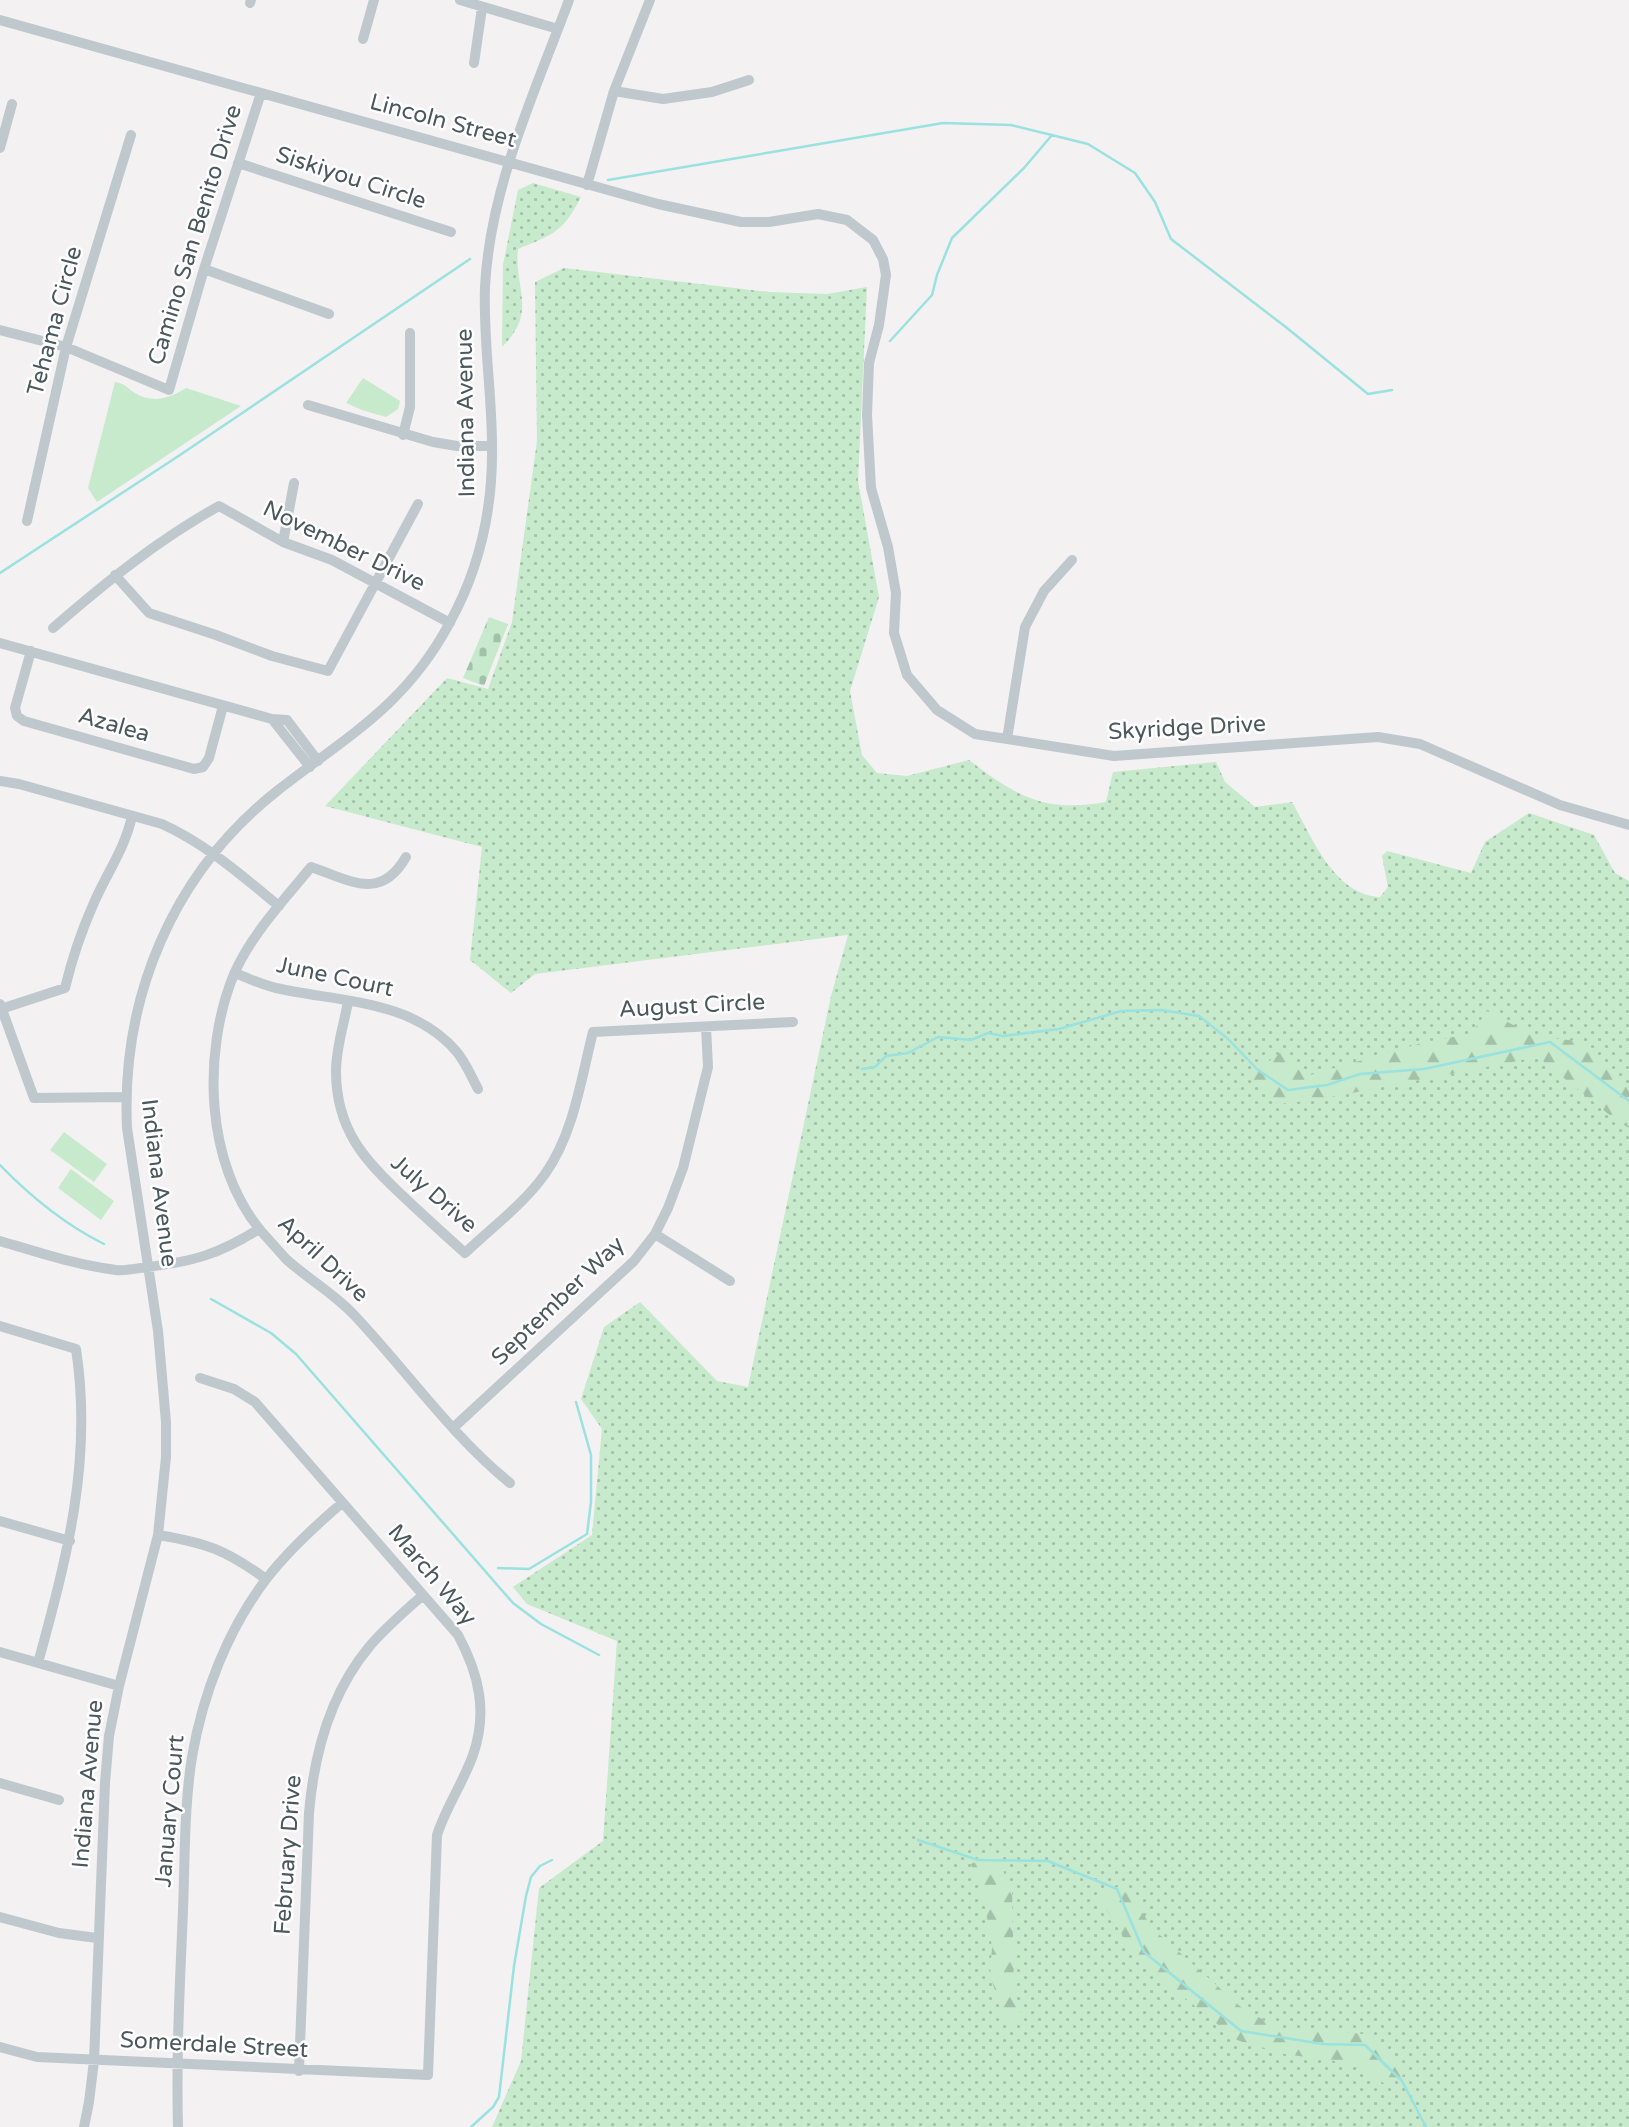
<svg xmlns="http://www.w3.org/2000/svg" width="1629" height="2127" font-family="'Varela Round',sans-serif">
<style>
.grass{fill:url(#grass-dots)}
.forest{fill:url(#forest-firs)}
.cemetery{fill:url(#cemetery-stones)}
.park{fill:#c6eacb}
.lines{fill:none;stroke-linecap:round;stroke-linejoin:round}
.stream{stroke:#99e2df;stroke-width:2.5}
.minor{stroke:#bfc8cc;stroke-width:10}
.labels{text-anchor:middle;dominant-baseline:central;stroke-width:5;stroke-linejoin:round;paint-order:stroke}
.street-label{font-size:23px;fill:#4b585c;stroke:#fff}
</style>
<defs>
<pattern id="grass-dots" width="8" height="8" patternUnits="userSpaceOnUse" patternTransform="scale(1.75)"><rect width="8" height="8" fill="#c6eacb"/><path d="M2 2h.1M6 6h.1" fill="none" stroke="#a3c0a8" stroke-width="1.8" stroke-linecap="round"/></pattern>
<pattern id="forest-firs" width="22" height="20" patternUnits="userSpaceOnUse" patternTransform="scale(1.75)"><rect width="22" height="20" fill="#c6eacb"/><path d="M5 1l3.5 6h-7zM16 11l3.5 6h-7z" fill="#a3c0a8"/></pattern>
<pattern id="cemetery-stones" width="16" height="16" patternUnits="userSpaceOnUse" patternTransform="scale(1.75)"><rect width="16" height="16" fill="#c6eacb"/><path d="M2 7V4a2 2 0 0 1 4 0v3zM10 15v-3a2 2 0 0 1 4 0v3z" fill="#a3c0a8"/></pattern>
</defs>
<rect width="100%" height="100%" fill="#f3f1f2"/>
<!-- grass -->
<path class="grass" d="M533,183l48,14c-18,35 -27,37 -63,52 -4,41 20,62 -16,98l1,-82 15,-75z
M564,268l205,24 58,2 40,-7 -9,194 21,116 -29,94 12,64 15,18 30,3 62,-16c47,36 75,53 137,42l7,-30 103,-10 9,20 30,25 37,-5c20,35 42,93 88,95l8,-10 -6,-31 5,-5 84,22 14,-31 44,-29 65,22 21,38 14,8v1246h-1137l29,-66 18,-173 64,-47 14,-200 -90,-37 -14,-17 79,-52 10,-106 -21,-30 23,-72 36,-25 77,79 31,6 83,-391 17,-61 -313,39 -24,19 -41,-33 12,-113 -157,-41 122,-128 41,11 24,-67 25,-181 -2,-159z"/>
<!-- forest -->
<path class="forest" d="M1487,1011l47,25 43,5 52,44v43l-12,-7 -79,-64 -217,42 -42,5 -30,-27 32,-25 26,24 118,-34 46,-8z
M995,1853l17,37 2,100 9,35 -18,-6 -15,-43 2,-29 -7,-42 -14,-41z
M1124,1883l28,45 89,79 43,25 46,-2 41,5 37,36 -19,15 -41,-23 -63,-9 -48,-14 -78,-63 -33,-36 -27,-43z"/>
<!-- cemetery -->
<path class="cemetery" d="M489,617l19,7 -24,62 -21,-8z"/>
<!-- park -->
<path class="park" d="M363,378l37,23 -2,8 -12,8 -24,-7 -16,-7z
M115,382c11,2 12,6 20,11 17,11 36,5 51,-5l55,18 -144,96 -9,-14z
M64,1132l43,32 -13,18 -44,-32z
M71,1169l43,32 -13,19 -43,-32z"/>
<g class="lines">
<!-- stream -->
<path class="stream" d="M608,180l335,-57 68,2 77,19 47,29 20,29 16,37 116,89 81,66 24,-4
M890,341l42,-46 5,-20 15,-37 72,-70 28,-33
M0,573l180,-118 290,-196
M862,1069l13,-2 11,-11 22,-3 30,-16 33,3 17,-7 15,3 56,-7 62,-18 40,-1 38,6 29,23 30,31 30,20 39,-5 33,-11 64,-5 126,-27 79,59
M0,1165c31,32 64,59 104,79
M211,1299l60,34 25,21 217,249 28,21 58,31
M498,1568l31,1 58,-35 4,-32v-47l-15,-53
M918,1840l60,20 70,1 69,28 27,63 97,79 82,13 42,1 37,36 24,46
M471,2127l22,-20 6,-10 15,-131 12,-70 5,-19 9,-11 12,-6"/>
<!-- minor -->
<path class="minor" d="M460,0l98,29
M250,3l1,-3
M0,20l658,184 83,18h28l49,-8 29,6 26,20 10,19 3,16 -7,50 -10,38 -2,52 4,73 17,59 8,46 -2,40 13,42 30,35 38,24 139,22 264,-19 42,7 140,61 69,20
M363,39l11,-39
M474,63l8,-55
M614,91l49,8 49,-7 37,-12
M0,148l12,-44
M238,163l213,69
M587,185l27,-94 36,-91
M204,269l125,45
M0,330l66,17 103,43 35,-121 57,-176
M308,405l125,37 24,4h35
M403,435l7,-28v-74
M27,521l39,-174 65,-212
M283,542l11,-59
M115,575l34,38 67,22 56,21 56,15 90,-167
M53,628c53,-46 105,-88 166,-122l64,36 49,18 118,63
M0,643l272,76 15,1 31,41
M31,651l-16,57 2,8 7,5 170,48 9,-2 6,-9 14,-52
M272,719l38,48
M1007,739l18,-112 19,-36 28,-31
M0,781l19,3 143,40c44,20 79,51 117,82
M406,857c-26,45 -56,23 -95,10 -27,33 -60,68 -77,107 -32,78 -29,190 27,257 8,9 17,19 25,28 22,20 49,35 69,57 52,55 96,119 155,167
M235,973c13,5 27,12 41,15 62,14 135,11 180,63 9,10 15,25 22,38
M348,1002c-4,22 -12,46 -12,69 0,59 29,90 69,127 20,19 40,37 60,55 26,-25 59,-49 80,-79 29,-41 36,-95 48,-142l200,-10
M0,1004l34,94 92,-1
M1,1009l64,-21c7,-29 16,-56 28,-83 13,-31 32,-56 39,-89
M655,1234l75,47
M0,1241c38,11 76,24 116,29 10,1 22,-2 32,-3 47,-6 71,-13 111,-38
M0,1326l76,23c17,111 -9,208 -38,314
M453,1428l181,-167 21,-27 13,-26 15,-40 25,-101 -2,-40
M0,1521l70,20
M158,1535c49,8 68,15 108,44
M0,1652l119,34
M0,1783l59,17
M0,1917l59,16 38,5
M0,2047l37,10 391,18 9,-240c9,-28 26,-52 36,-80 15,-43 6,-81 -15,-120l-203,-233 -21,-13 -34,-11
M299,2071l10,-258c5,-59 21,-119 60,-166 16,-19 35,-35 54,-52
M84,2127l5,-25 5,-41 11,-278 4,-47 10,-50 39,-151 8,-78v-35l-8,-91 -31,-203c-6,-131 46,-255 150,-337 69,-54 128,-85 172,-167 30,-54 44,-115 43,-178 0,-53 -9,-106 -7,-159 5,-100 50,-195 84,-287
M178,2127c-2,-73 2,-144 5,-217 2,-51 1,-103 9,-153 11,-64 36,-128 75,-179 22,-28 48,-52 75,-75"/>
</g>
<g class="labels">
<!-- street labels -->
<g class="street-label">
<text transform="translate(443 121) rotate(15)">Lincoln Street</text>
<text transform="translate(351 178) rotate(18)">Siskiyou Circle</text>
<text transform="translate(195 235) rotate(-73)">Camino San Benito Drive</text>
<text transform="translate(55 321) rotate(-75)">Tehama Circle</text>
<text transform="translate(466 413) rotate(-91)">Indiana Avenue</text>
<text transform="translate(344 546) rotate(26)">November Drive</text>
<text transform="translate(114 725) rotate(16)">Azalea</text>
<text transform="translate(1187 728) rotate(-3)">Skyridge Drive</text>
<text transform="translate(335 977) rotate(12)">June Court</text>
<text transform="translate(692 1006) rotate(-3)">August Circle</text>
<text transform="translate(159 1183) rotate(83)">Indiana Avenue</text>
<text transform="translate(434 1194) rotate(41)">July Drive</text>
<text transform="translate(323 1259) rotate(43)">April Drive</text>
<text transform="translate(558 1301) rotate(-44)">September Way</text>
<text transform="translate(432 1575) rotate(50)">March Way</text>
<text transform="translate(88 1784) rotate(-85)">Indiana Avenue</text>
<text transform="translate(170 1811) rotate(-85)">January Court</text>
<text transform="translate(288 1855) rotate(-86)">February Drive</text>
<text transform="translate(214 2045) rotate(3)">Somerdale Street</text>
</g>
</g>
</svg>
